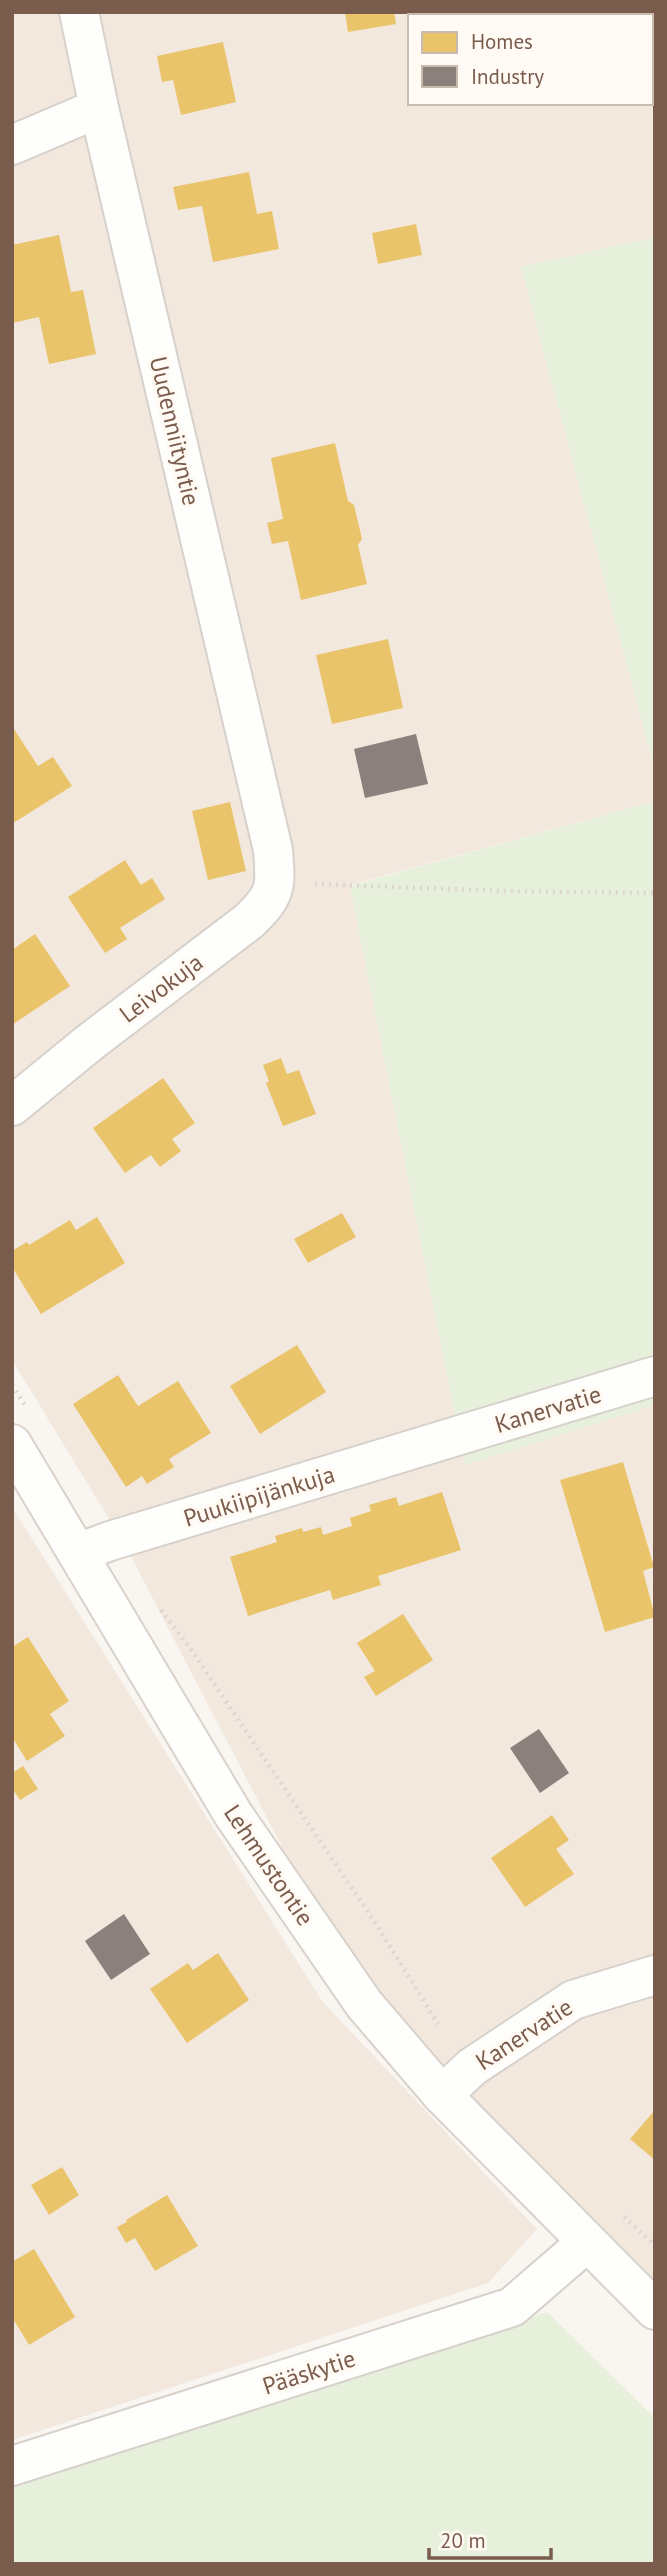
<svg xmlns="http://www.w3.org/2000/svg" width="667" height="2576" font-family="'PT Sans',sans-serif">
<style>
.residential{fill:#f2e8de}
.green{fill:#e7f0db}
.homes{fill:#e9c46a}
.industry{fill:#8a817c}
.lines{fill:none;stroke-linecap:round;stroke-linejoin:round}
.street-casing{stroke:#d7d1cb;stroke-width:42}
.secondary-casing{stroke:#d9d2cb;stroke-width:42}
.path{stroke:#dcd5d0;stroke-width:4.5;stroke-dasharray:2 5;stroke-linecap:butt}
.street{stroke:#fefefd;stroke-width:38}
.secondary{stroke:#fefefd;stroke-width:38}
.labels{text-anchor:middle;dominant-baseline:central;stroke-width:7;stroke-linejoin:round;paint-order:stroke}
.street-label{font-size:24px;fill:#7a5c4d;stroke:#fffaf3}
</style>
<rect width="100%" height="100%" fill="#f9f5f0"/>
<!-- residential -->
<path class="residential" d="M12,12h594l3,4h-199v87h241v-43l4,3v174l-134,30 134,504v30l-305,84 115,579 190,-59v877l-309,-312 -221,-425 -113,-185z
M12,1507l310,494 215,228 -49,54 -476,157z"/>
<!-- green -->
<path class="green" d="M606,12h49v51l-4,-3v-44h-42z
M655,237v534l-134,-504z
M655,801v604l-190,60 -115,-579z
M547,2312l108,106v146h-643v-79z"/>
<!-- homes -->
<path class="homes" d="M345,12h49l2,12 -48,8z
M223,42l13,60 -55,13 -8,-35 -11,2 -5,-26z
M249,172l8,42 15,-3 7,38 -66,13 -11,-56 -24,4 -5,-23z
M416,224l6,31 -44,9 -6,-31z
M59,235l12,57 12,-2 13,64 -47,10 -10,-47 -27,6v-78z
M335,443l13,58 6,4 8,34 -4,6 9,39 -66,16 -13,-59 -16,3 -5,-21 16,-4 -12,-61z
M388,639l15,69 -71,16 -16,-69z
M12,726l26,40 15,-9 19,29 -57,36 -3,-4z
M230,802l16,69 -38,9 -16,-69z
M125,860l16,25 11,-7 13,21 -45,29 7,11 -22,14 -37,-56z
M35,934l35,52 -58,39v-75z
M281,1058l6,16 12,-4 17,44 -33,12 -17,-43 3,-2 -6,-16z
M163,1078l32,45 -23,16 9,12 -21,16 -9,-12 -26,18 -32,-45z
M342,1213l14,24 -48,26 -14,-24z
M97,1217l28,46 -84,51 -29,-47v-16l15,-9 2,3 41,-25 6,10z
M297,1345l29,47 -66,42 -30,-48z
M118,1375l20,31 40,-25 33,52 -42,26 5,8 -27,17 -5,-8 -16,11 -53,-83z
M623,1462l31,105 -11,4 12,46 -50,15 -45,-152z
M442,1492l19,58 -83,26 3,9 -48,15 -3,-10 -82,26 -18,-59 47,-15 -2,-6 27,-8 1,4 18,-5 2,8 29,-9 -2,-8 21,-7 -2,-6 27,-8 3,9z
M403,1614l30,46 -57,36 -12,-19 11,-6 -18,-28z
M28,1637l41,64 -19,13 15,22 -38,25 -15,-24v-90z
M23,1766l15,23 -18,11 -8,-12v-15z
M552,1815l17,25 -13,9 18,25 -49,33 -34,-49z
M218,1953l31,47 -62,43 -37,-54 38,-26 5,7z
M655,2110v50l-25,-21z
M62,2167l17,28 -30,20 -18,-30z
M167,2195l31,51 -43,25 -20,-33 -9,5 -9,-16 10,-5 -1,-2z
M34,2249l41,68 -46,28 -17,-28v-55z"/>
<!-- industry -->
<path class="industry" d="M416,734l12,50 -63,14 -11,-49z
M539,1729l30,44 -29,20 -30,-45z
M124,1914l26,40 -39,26 -26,-39z"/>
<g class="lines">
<!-- street casing -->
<g class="street-casing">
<path id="street" d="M12,145l87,-37
M12,1106l77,-63 160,-122c28,-27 27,-34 24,-71l-174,-742 -20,-96
M78,1553l32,-12 545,-165
M442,2095l30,-28 101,-67 82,-25
M12,2466l500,-159 74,-64"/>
</g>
<!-- secondary casing -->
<g class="secondary-casing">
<path id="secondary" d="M12,1444l221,370 131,190 78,91 213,215"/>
</g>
<!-- path -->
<path class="path" d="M315,884l187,7 153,2
M12,1385l13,20
M161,1610l29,38 188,279 60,97
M624,2217l31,28"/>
<!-- street -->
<use href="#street" class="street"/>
<!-- secondary -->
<use href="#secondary" class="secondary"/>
</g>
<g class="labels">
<!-- street labels -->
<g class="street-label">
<text transform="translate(175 431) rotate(77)">Uudenniityntie</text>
<text transform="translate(161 988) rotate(-37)">Leivokuja</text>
<text transform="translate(548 1409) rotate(-17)">Kanervatie</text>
<text transform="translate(259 1496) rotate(-17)">Puukiipijänkuja</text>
<text transform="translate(269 1865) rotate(56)">Lehmustontie</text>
<text transform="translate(524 2034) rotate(-33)">Kanervatie</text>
<text transform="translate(309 2372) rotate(-18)">Pääskytie</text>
</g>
</g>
<!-- border -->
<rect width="667" height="2576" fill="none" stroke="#7a5c4d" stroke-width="28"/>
<!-- legend -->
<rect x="408" y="14" width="245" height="91" fill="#fffaf3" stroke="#cabbb1" stroke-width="2"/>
<rect x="422" y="32" width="35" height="21" fill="#e9c46a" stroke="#cabbb1" stroke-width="2"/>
<text x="471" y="49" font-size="21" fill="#7a5c4d">Homes</text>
<rect x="422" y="66" width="35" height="21" fill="#8a817c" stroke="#cabbb1" stroke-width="2"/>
<text x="471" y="84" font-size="21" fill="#7a5c4d">Industry</text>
<!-- scale -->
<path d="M429 2548v10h122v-10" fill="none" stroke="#7a5c4d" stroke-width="3.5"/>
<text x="440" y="2548" font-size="21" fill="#7a5c4d" stroke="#fffaf3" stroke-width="5" paint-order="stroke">20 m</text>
</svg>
